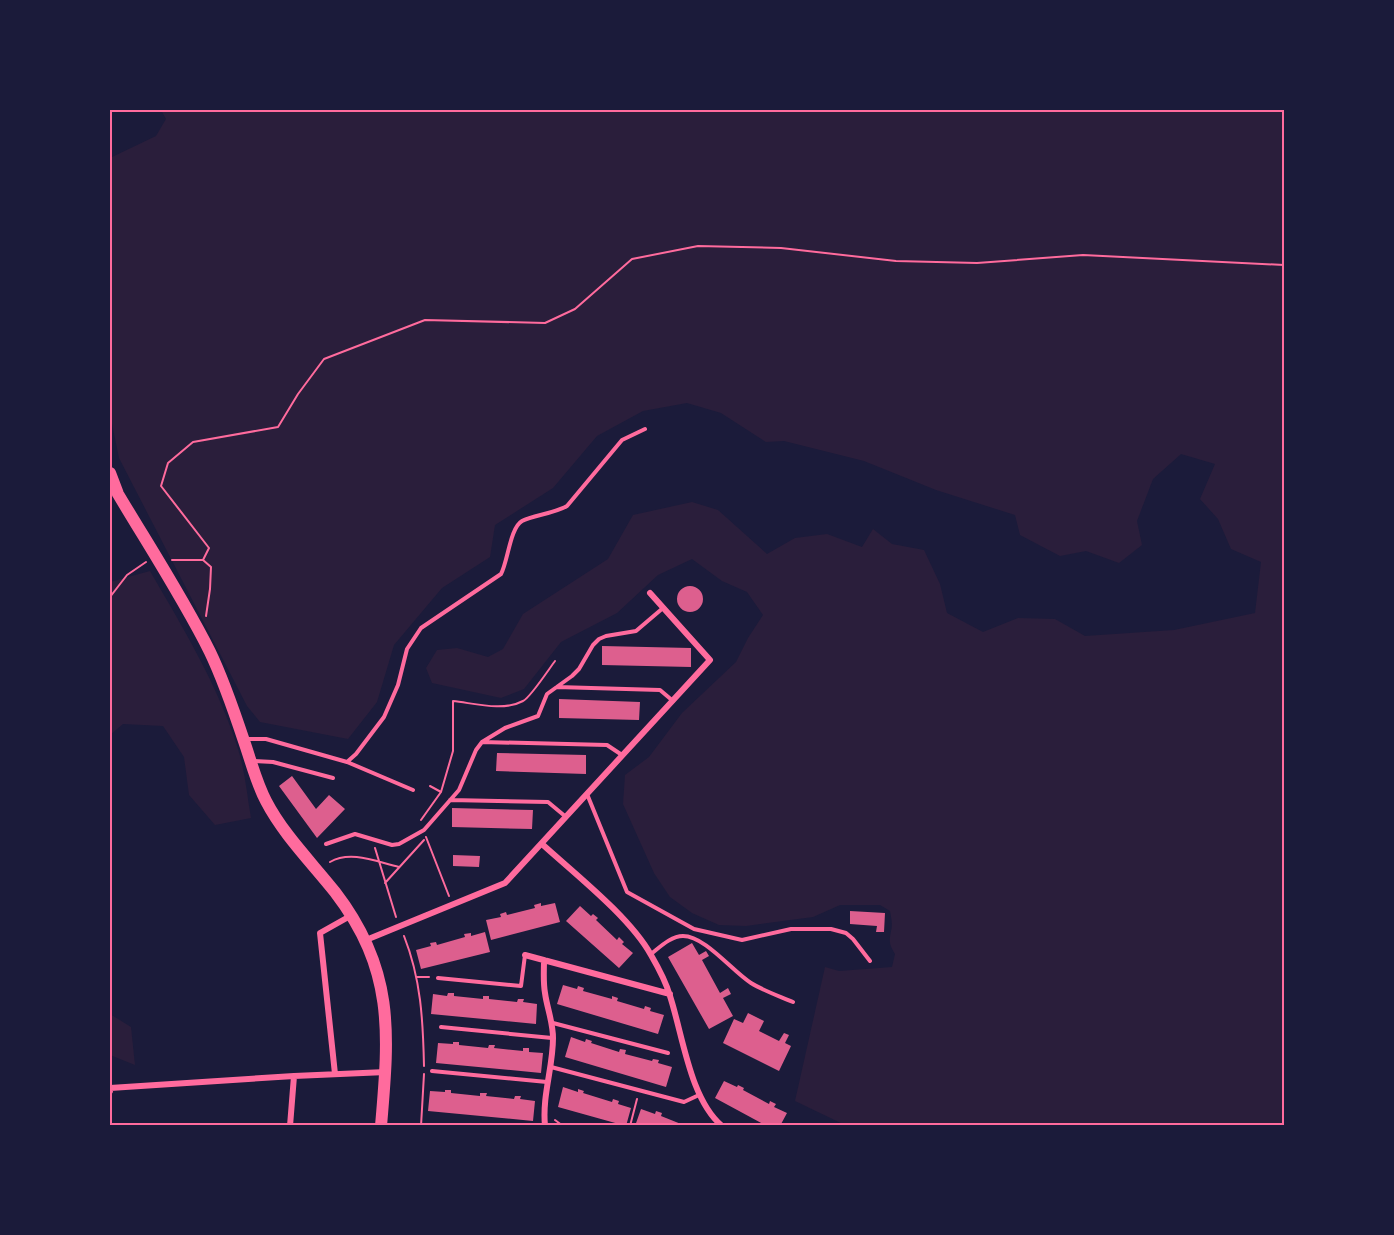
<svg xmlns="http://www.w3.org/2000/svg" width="1394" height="1235" font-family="'DejaVu Sans',sans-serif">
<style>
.green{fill:#2a1e3b}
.building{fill:#dd5f8e}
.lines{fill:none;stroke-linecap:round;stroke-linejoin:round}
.path{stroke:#ff6b9d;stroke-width:2}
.service{stroke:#ff6b9d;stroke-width:4}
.minor{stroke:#ff6b9d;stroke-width:6}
.secondary{stroke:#ff6b9d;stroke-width:12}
.neatline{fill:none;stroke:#ff6b9d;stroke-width:2}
</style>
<rect width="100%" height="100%" fill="#1b1b3a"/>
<!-- green -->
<path class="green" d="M161,110h1123v1015h-439l-50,-24 30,-134 14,4 53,-4 3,-13c-6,-10 -6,-12 -4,-23 2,-6 0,-14 -1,-20l-10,-6h-40l-27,12 -67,9 -27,-1 -27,-12 -22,-16 -16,-24 -31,-69 2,-29 24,-18 33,-44 54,-51 12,-24 15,-23 -16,-23 -25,-11 -30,-22 -34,16 -41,38 -56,29 -37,47 -23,9 -69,-15 -6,-15 11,-18 20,-2 31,9 15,-8 20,-35 85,-55 25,-44 59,-13 26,8 49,44 28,-16 32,-4 35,13 11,-18 19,15 32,6 16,34 7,29 36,19 35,-14 37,1 30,17 89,-6 81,-17 6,-51 -30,-13 -13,-30 -18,-20 15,-35 -34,-10 -28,25 -16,42 5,24 -23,18 -33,-12 -26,5 -40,-21 -5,-20 -79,-25 -72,-29 -80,-20 -18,1 -45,-29 -34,-10 -44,8 -46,25 -44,52 -58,37 -5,32 -48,31 -48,57 -17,57 -29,37 -88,-17 -13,-16 -128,-248 -9,-44v-256l46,-22 10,-17z
M150,571c33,57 68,114 88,178 7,22 9,46 13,69l-36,7 -26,-30 -5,-38 -21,-31 -40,-2 -13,11v-153z
M110,1014l21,13 4,38 -25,-10z"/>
<!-- building -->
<path class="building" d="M677 599a13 13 0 1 1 26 0a13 13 0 1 1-26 0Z
M602,646l89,2v19l-89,-2z
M559,699l81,3 -1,18 -80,-2z
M497,753l89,2v19l-90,-3z
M292,776l24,33 13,-14 16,14 -28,29 -38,-52z
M452,808l81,2 -1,19 -80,-2z
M453,855l27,1 -1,11 -26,-1z
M541,903v3l14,-3 5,19 -69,18 -5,-20 15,-3 -1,-3 6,-2 1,3 28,-7 -1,-3z
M580,906l11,10 2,-2 5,4 -2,2 21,20 2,-3 5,5 -2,2 11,9 -14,15 -53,-47z
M850,911l35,2 -1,19h-8l1,-6 -27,-2z
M485,932l5,20 -69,17 -5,-19 15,-4 -1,-3 6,-1 1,3 28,-8 -1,-3 7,-1v3z
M692,943l7,12 7,-4 3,5 -7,4 18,33 8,-5 3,6 -8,4 10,18 -24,13 -41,-72z
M563,985l14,4 1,-3 6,2 -1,3 29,8v-3l6,2 -1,3 27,8 1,-3 6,2 -1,3 14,4 -6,19 -101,-30z
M448,993h6v3l29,3v-3h6v3l28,3 1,-3h6l-1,3 14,2 -1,20 -105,-10 2,-20 14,2z
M748,1013l16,8 -5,10 20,10 5,-8 5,2 -4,8 6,3 -12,25 -56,-28 11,-24 9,4z
M571,1037l14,5 1,-3 6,2 -1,2 28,9 1,-3 6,1 -1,4 27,7 1,-2 6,1 -1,3 14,4 -6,20 -101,-30z
M453,1042h6v3l29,3 1,-3h6l-1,3 29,3v-3h6v4l14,1 -2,20 -105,-10 2,-20 15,1z
M724,1081l13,6 1,-2 6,3 -1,2 26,14 1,-3 6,3 -2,3 13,6 -7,13h-13l-52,-28z
M563,1087l15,5v-3l6,2 -1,2 29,9 1,-3 6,2 -1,3 13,4 -5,18 -68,-19z
M445,1090h6v3l29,3v-3h7l-1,3 28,3 1,-3h6l-1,3 15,2 -2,20 -105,-10 2,-20 15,1z
M641,1109l14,5 1,-3 6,2 -1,3 25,10h-51z"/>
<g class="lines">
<!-- path -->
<path class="path" d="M172,560h31l8,7 -1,22 -4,27
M203,560l6,-12 -48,-62 7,-23 25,-21 85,-15 20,-33 26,-35 101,-39 120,3 30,-14 57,-50 66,-13 83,2 115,13 81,2 106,-8 201,10
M110,597l17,-22 19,-13
M430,786l11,6
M421,820l20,-28 12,-41v-50c20,2 50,11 70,0 7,-3 26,-32 32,-40
M426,837l23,59
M375,848l21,69
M330,862c21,-12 47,0 69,5
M385,883l39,-43
M404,936c17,43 19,84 20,130
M417,977h12
M555,1120l8,6
M421,1126l3,-52
M630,1126l7,-27"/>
<!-- service -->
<path class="service" d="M557,687l103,3 13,11
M247,739h19l81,23 66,28
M482,742l125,3 15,10
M254,761l19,1 60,16
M347,762l9,-8 28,-37 14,-32 9,-36 14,-21 80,-54c7,-13 9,-46 21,-53 11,-6 31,-7 45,-15l55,-66 23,-11
M587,794l40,98 67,37 48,11 49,-11h40l15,4 7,6 17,22
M450,800l98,2 18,15
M326,844l29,-10 37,11 7,-1 25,-14 35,-40 17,-40 6,-8 23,-14 33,-12 9,-22 25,-18 7,-7 14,-24 6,-6 7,-3 30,-5 27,-23
M651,954c9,-7 20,-18 32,-18 22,0 49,35 68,47 13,8 28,13 42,19
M438,978l83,8 4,-31
M553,1023l115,30
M441,1027l111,11
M551,1067l133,35 15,-7
M432,1071l115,11"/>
<!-- minor -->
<path class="minor" d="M542,844c33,30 88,73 109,111 7,12 15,27 19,41 13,40 20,103 52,130
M366,940l139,-57 205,-223 -60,-67
M525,955l145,39
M544,960c0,11 -1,22 1,33 2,15 8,29 8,45 0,30 -11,57 -8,88
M335,1074l-15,-141 32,-18
M110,1091v-3l184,-12
M290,1126l4,-50 92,-4"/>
<!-- secondary -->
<path class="secondary" d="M110,473l8,21c31,52 65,104 92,158 14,29 24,59 34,89 7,20 12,41 22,60 17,33 46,62 69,91 60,78 54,141 46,234"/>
</g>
<!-- border -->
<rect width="1394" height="1235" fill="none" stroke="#1b1b3a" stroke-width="222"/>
<rect x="111" y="111" width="1172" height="1013" class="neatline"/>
</svg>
